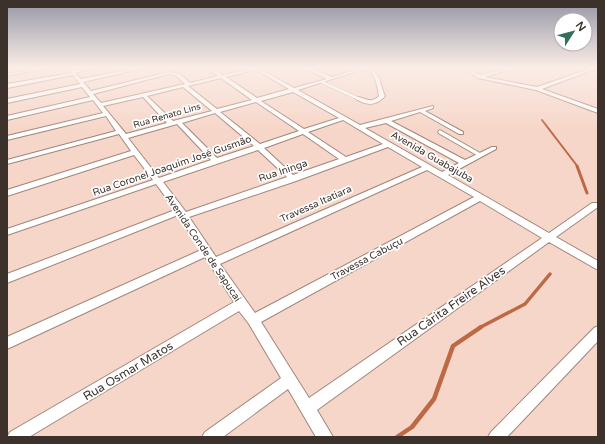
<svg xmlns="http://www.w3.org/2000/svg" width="605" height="444" font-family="'Varela Round',sans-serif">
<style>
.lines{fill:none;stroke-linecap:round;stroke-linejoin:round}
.stream-far3{stroke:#bc6944;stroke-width:2}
.stream-far2{stroke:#bc6944;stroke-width:3}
.stream-far1{stroke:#bc6944;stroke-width:3.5}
.stream{stroke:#bc6944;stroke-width:4.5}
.lane-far1-casing{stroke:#a28578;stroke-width:3.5}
.lane-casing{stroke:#a28578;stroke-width:5}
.street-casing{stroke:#a28578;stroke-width:2}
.lane-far1{stroke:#fff;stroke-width:2.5}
.lane{stroke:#fff;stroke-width:3.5}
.street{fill:#fff;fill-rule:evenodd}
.labels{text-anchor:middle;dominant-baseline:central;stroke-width:3.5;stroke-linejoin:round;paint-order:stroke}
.far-street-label{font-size:9px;fill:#3d312c;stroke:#fff}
.street-label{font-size:10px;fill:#3d312c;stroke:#fff}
.near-street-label{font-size:12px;fill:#3d312c;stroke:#fff}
</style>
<rect width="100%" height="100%" fill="#f6d6c9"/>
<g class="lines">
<!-- stream-far3 -->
<path class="stream-far3" d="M542,120l36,47"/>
<!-- stream-far2 -->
<path class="stream-far2" d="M577,166l10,27"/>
<!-- stream-far1 -->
<path class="stream-far1" d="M479,328l46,-24 25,-30"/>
<!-- stream -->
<path class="stream" d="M397,437l15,-10 22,-28 19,-53 28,-19"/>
<!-- lane-far1 casing -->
<g class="lane-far1-casing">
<path id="lane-far1" d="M322,82l37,17"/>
</g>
<!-- lane casing -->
<g class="lane-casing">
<path id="lane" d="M440,132l40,23"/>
</g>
<!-- street casing -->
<g class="street-casing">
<path id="street" d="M37,68h9l-39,8v-2z
M67,68h4l2,2 19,-2 -17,5 6,6 56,-11h8l-62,14 8,9 78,-19 11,2 10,9 28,-7 -11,-8h5l11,7 30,-7h8l-1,1 34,19 33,-9 -23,-11h6l22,9 28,-9h11l8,10 5,16 1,2c-9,10 -18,10 -29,3l3,-2c9,3 13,6 20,-1 -1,-7 -4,-23 -11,-26 -1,0 -5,0 -7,0l-63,20 62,35 73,-19v2l-8,3 38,21v2h-4l-39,-22 -29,9 74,39 27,-13h4v2l-48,26 101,58 43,-30h6v4l-42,30 42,24v9l-49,-28 -232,168 16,27h-17l-28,-48 -65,48h-21l3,-5 76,-54 -32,-54 -10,-13 -210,126h-22l3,-5 224,-130 -29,-45 -198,92v-12l194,-87 -23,-35 -171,68v-9l168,-64 -19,-26 -149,51v-6l146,-49 -19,-25 -127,41v-6l124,-39 -12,-17 -112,30v-4l109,-29 -10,-15 -99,24v-4l96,-23 -10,-13 -86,20v-4l83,-19 -8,-10 -75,16v-4l73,-15 -7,-9 -66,13v-4l64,-11zM256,70l33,19 -32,9 -31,-21zM169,74l7,2 9,8 -84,19 -8,-9zM221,78l31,22 -35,9 -29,-23zM183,87l29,24 -39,10 -26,-25zM293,92l46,26 -35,11 -43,-28zM143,97l24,26 -41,11 -23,-28zM256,102l43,29 -39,13 -40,-32zM215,113l39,33 -37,12 -35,-35zM343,120l40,24 -37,13 -38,-25zM386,123l73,40 -17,9 -77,-44zM177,124l34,36 -52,18 -31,-40zM303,134l36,25 -46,16 -29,-27zM388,147l34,20 -206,90 -27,-40 107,-36zM258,150l29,27 -101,35 -23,-30zM427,170l47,27 -219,116 -35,-49zM480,201l62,37 -233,160 -48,-76z
M463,68h5l12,7 27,-7h7l-29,9 52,10 55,-19h6l-56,21 56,20v4l-62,-23 -58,-12z
M598,326v15l-91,96h-19l3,-5 103,-104z"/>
</g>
<!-- lane-far1 -->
<use href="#lane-far1" class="lane-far1"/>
<!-- lane -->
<use href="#lane" class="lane"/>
<!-- street -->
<use href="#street" class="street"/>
</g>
<!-- sky -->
<linearGradient id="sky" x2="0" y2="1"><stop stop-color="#9696a6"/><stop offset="0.52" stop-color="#fbede7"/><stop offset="1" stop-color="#fbede7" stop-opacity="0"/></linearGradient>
<rect width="605" height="130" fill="url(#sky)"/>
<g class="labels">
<!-- far-street labels -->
<g class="far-street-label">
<text transform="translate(167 116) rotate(-16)">Rua Renato Lins</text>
</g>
<!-- street labels -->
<g class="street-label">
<text transform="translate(432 157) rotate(30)">Avenida Guabajuba</text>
<text transform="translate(172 166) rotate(-19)">Rua Coronel Joaquim José Gusmão</text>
<text transform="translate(283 171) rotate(-19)">Rua Ininga</text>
<text transform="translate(316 204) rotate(-24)">Travessa Itatiara</text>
<text transform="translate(203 248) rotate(56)">Avenida Conde de Sapucaí</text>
<text transform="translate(367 259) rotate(-28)">Travessa Cabuçu</text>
</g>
<!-- near-street labels -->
<g class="near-street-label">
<text transform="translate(451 306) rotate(-35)">Rua Cárita Freire Alves</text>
<text transform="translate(128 371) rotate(-31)">Rua Osmar Matos</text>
</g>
</g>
<!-- border -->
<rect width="605" height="444" fill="none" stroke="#3d312c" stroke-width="16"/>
<!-- north arrow -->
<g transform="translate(573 32) rotate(54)"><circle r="19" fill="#ffffff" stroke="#b1adab"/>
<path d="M0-3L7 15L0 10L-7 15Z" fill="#33705b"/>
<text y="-6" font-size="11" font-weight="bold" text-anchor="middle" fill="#3d312c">N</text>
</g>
</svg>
